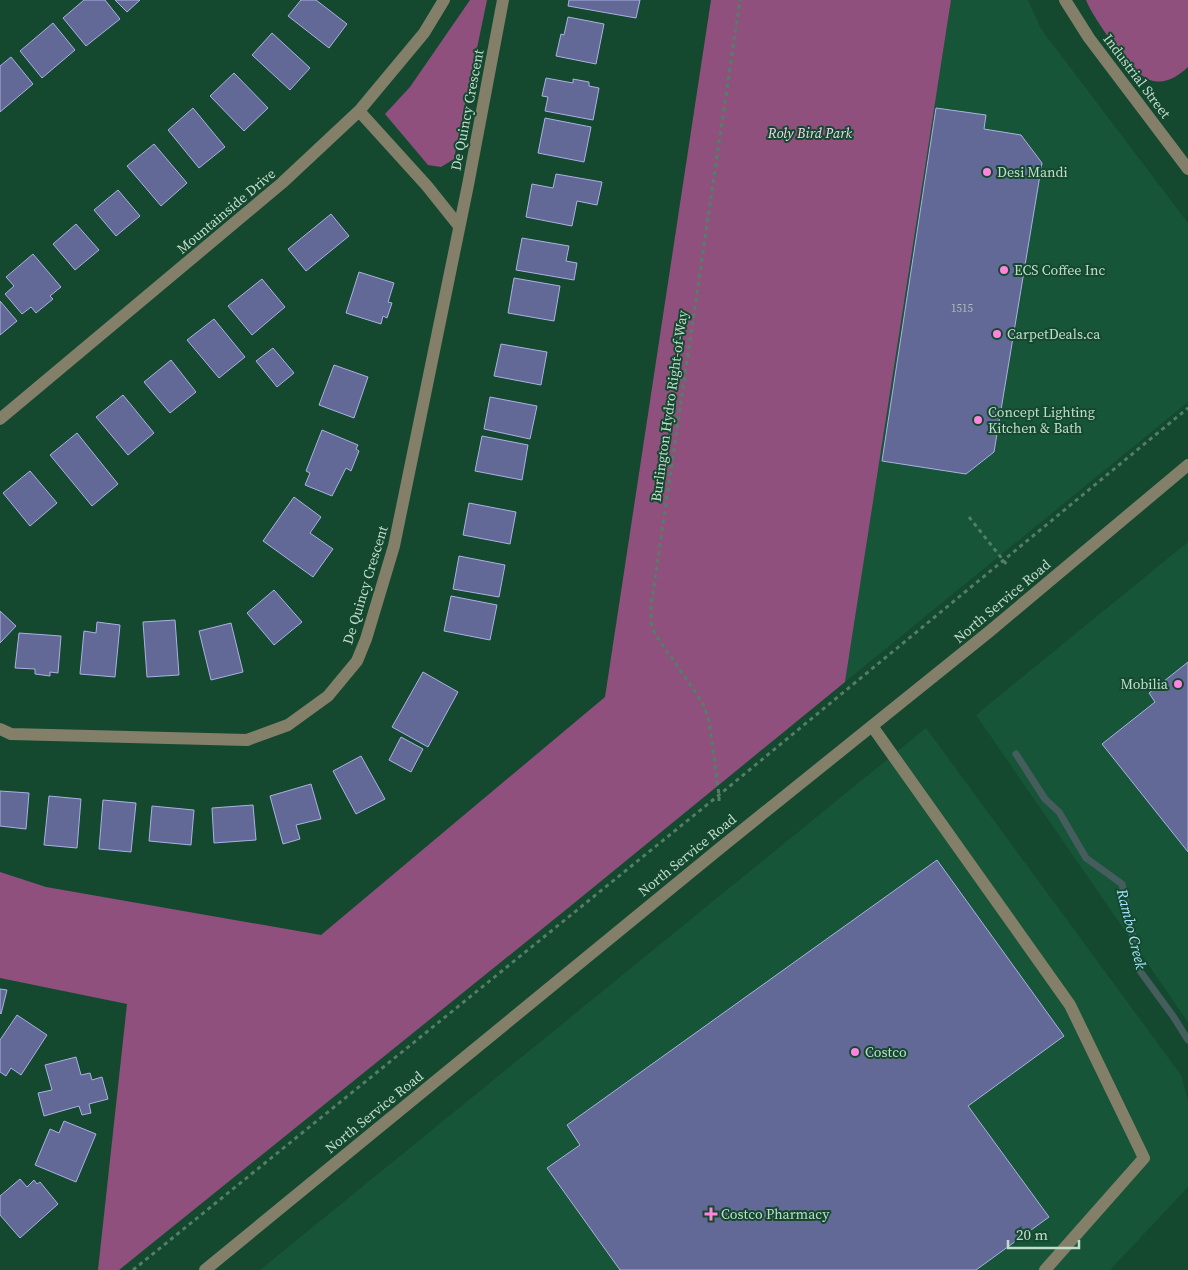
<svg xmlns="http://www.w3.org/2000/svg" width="1188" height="1270" font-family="'Source Serif 4',serif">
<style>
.built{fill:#165537}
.green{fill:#8f507d}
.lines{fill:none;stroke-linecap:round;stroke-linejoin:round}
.stream{stroke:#465d5d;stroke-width:7}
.building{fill:#636996;stroke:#aab1e3}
.path{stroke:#537e68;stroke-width:3;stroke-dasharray:4 4;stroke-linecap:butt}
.minor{stroke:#837f69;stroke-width:12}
.poi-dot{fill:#ff85de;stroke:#144930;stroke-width:2}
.labels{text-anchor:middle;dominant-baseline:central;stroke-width:4;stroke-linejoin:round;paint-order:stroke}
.number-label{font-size:11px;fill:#aabfbe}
.street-label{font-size:14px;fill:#c2dccc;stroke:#144930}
.park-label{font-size:14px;font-style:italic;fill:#f2d8e9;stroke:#144930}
.poi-label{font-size:14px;fill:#c2dccc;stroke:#144930;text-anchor:start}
.water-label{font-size:15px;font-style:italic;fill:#a4e8fd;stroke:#144930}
</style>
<rect width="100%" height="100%" fill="#144930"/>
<!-- built -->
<path class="built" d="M951,0h77l13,29 147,194v179l-343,280z
M1188,542v480l-212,-307z
M926,728l255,347 7,25v87l-78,83h-850z"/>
<!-- green -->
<path class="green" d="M470,0h17l-33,159 -13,8 -13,-2 -43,-51 25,-27z
M711,0h240l-106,682 -272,222 -454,366h-21l29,-266 -127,-26v-106l46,15 275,48 284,-238z
M1086,0h102v67c-11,10 -23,18 -38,13 -17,-5 -57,-62 -64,-80z"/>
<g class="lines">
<!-- stream -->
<path class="stream" d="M1016,754l29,45 14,13 27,46 36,26 18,87 33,45 15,24"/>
</g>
<!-- building -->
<path class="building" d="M84,0h21l15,19 -34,27 -23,-28z
M115,0h25l-13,12z
M301,0h15l31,24 -18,24 -41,-32z
M569,0h71l-4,18 -68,-12z
M568,17l36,7 -8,40 -40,-8 5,-22 3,1z
M53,23l22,27 -33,28 -22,-27z
M272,33l38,35 -20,22 -38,-35z
M11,57l22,27 -33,28v-46z
M234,73l34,35 -24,23 -34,-35z
M546,78l27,5v-4l16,3v4l10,2 -6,32 -48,-9 3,-14 -6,-1z
M193,108l32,39 -26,21 -31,-38z
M936,108l50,7 -2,14 37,6 21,28 -48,289 -28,22 -84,-13z
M545,118l46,9 -7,35 -46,-9z
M154,144l33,39 -26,23 -34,-40z
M556,174l46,8 -5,23 -20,-4 -5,25 -46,-9 6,-33 21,4z
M118,190l22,26 -24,20 -22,-26z
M331,214l18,22 -43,35 -18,-22z
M76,224l23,26 -24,20 -22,-26z
M522,238l47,8 -3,15 11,2 -3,17 -58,-10z
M33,254l28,33 -11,9 3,3 -17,14 -5,-6 -9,7 -17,-20 9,-8 -8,-9z
M359,272l35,11 -6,19 4,1 -5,15 -4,-2 -2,8 -35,-11z
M514,278l46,8 -6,35 -46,-8z
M262,279l23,28 -33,28 -24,-29z
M0,301l17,20 -17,14z
M214,319l31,38 -26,21 -32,-38z
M501,344l46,8 -6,33 -47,-9z
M273,348l21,25 -17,14 -21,-26z
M171,360l25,32 -26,21 -26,-31z
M334,365l34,12 -14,41 -35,-13z
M123,395l31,38 -26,22 -32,-38z
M490,397l47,9 -7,33 -46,-10z
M322,430l36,15 -2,4 3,2 -8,20 -5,-3 -14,28 -27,-11 5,-12 -4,-2z
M77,433l41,51 -26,22 -42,-51z
M482,436l46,9 -6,35 -47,-9z
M30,471l27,32 -27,23 -27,-33z
M294,497l27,20 -11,16 23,16 -20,28 -50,-36z
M469,503l47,9 -6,32 -47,-9z
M459,556l46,9 -6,32 -46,-8z
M274,590l28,32 -28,23 -27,-32z
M451,596l46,9 -7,35 -46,-9z
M0,611l16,15 -16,17z
M175,620l4,55 -32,2 -4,-55z
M97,622l23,3 -5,52 -35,-3 4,-43 12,2z
M231,623l12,49 -32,8 -12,-49z
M19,633l42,3 -3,37 -8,-1v4l-15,-2v-5l-20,-1z
M1188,662v190l-86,-108 53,-42 -6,-9z
M423,672l35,20 -30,55 -36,-20z
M401,737l22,12 -12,23 -22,-12z
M361,756l24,43 -29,15 -23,-43z
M311,784l10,35 -25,6 4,14 -17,5 -13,-48z
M0,791l29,2 -3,36 -26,-3z
M49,796l32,3 -4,49 -33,-3z
M103,800l33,3 -5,49 -32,-3z
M253,805l3,35 -42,3 -2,-35z
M152,806l42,4 -3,35 -42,-4z
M937,860l127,176 -96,70 81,111 -73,53h-356l-73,-102 33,-23 -13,-20z
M0,989l7,1 -6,24 -1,-1z
M17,1015l30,20 -26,40 -10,-7 -5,8 -6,-4v-32z
M76,1057l5,18 9,-2 2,7 10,-3 6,22 -19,5 2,9 -9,2 -3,-9 -35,10 -6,-23 14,-3 -7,-25z
M64,1121l32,13 -20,48 -41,-17 15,-36 9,4z
M20,1179l7,8 7,-7 3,4 3,-2 18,22 -38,34 -20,-23v-19z"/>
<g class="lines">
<!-- path -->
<path class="path" d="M969,517l38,48
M719,801v-6l-10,-74 -5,-15 -8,-13 -41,-59 -4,-12v-16l89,-606
M133,1270l586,-475 469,-387"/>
<!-- minor -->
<path class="minor" d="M1065,0l24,38 99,131
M359,111l68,75 32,40
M0,419l282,-236 77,-72 65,-78 20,-33
M872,726l198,279 74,153 -99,112
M0,729l11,5 236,6 41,-15 40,-29 29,-35 9,-22 28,-93 74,-361 35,-185
M205,1270l514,-421 271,-218 198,-166"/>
</g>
<!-- markers -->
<g class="poi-dot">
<circle cx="987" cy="172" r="5"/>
<circle cx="1004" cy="270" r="5"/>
<circle cx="997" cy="334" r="5"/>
<circle cx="978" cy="420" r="5"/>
<circle cx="1178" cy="684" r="5"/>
<circle cx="855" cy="1052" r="5"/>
<path d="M708.5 1206.5h5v5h5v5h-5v5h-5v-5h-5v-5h5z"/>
</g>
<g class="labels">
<!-- number labels -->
<g class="number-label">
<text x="962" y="308">1515</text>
</g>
<!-- street labels -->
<g class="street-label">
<text transform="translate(1137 76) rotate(53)">Industrial Street</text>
<text transform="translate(467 110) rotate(-79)">De Quincy Crescent</text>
<text transform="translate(226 211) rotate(-40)">Mountainside Drive</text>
<text transform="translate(669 406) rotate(-82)">Burlington Hydro Right-of-Way</text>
<text transform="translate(365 585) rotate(-73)">De Quincy Crescent</text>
<text transform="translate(1002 601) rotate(-40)">North Service Road</text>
<text transform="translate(687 855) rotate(-39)">North Service Road</text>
<text transform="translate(374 1112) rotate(-39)">North Service Road</text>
</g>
<!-- park labels -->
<g class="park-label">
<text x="810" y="133">Roly Bird Park</text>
</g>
<!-- poi labels -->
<g class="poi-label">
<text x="997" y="172">Desi Mandi</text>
<text x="1014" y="270">ECS Coffee Inc</text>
<text x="1007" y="334">CarpetDeals.ca</text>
<text x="988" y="412">Concept Lighting<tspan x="988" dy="16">Kitchen &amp; Bath</tspan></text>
<text x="1168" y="684" text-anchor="end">Mobilia</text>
<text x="865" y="1052">Costco</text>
<text x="721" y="1214">Costco Pharmacy</text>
</g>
<!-- water labels -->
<g class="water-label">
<text transform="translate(1132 929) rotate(76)">Rambo Creek</text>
</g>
</g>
<!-- scale -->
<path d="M1008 1240v8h71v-8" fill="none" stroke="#c2dccc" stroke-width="2.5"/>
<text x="1016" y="1240" font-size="15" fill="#c2dccc" stroke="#144930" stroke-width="4" paint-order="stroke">20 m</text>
</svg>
